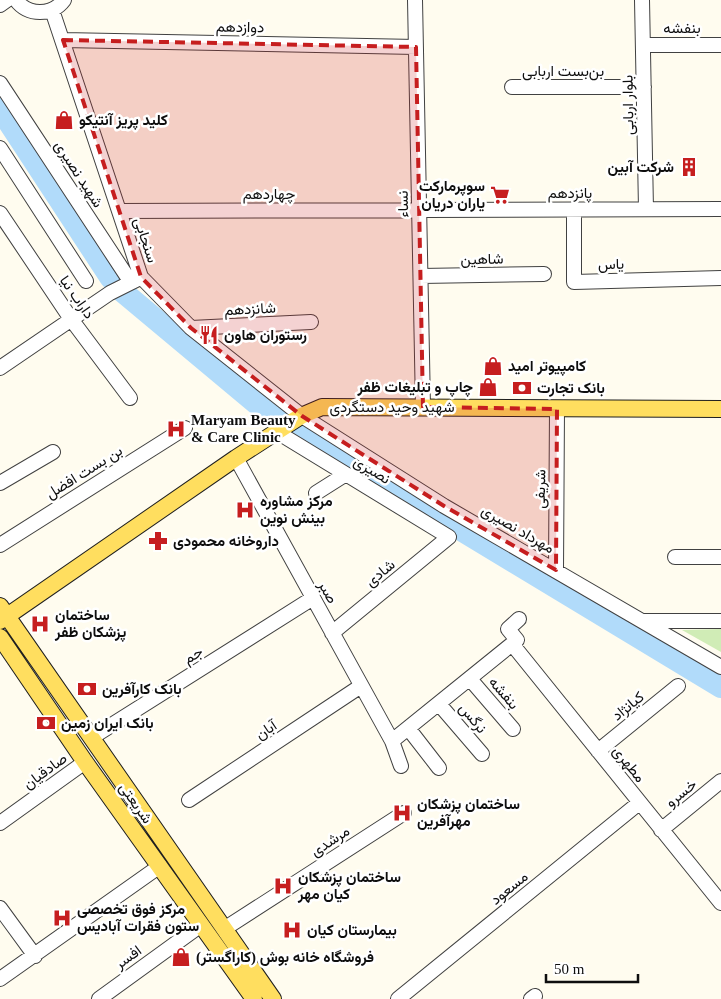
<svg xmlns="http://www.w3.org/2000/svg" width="721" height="999" font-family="'Times New Roman',Vazirmatn,serif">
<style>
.green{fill:#d0ecb6}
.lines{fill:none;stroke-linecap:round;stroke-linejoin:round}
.river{stroke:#b1dbfa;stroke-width:22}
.minor-casing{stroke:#414141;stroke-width:16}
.major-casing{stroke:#1f1f1f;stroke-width:18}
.minor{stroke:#fff;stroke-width:14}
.major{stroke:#ffde5f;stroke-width:16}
.marked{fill:#c61e1f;fill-opacity:0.2;stroke:#c61e1f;stroke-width:4;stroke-dasharray:10 6;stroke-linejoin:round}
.labels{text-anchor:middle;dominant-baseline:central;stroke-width:5;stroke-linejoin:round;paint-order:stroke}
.street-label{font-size:15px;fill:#0e0e0e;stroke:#fff}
.poi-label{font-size:15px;font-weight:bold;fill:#0e0e0e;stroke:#fff;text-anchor:start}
</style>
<rect width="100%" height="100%" fill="#fffcef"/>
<!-- green -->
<path class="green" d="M721,629v23l-39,-22z"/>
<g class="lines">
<!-- river -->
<path class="river" d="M0,109l110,168 13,15 146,122 452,273"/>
<!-- minor casing -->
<g class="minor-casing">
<path id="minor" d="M16,0c12,16 36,16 48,0
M415,0l8,407
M642,0l4,209
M0,5l7,-5
M52,10l89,267 50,51 111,88 142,90 277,161
M63,40l353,7
M643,45h78
M0,83l130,198
M512,87h132
M0,148l86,133
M574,209v73l147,-4
M120,211l601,-2
M0,213l71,106 59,79
M421,276l123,-2
M191,328l120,-6
M0,368l110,-75 28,-14
M277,432l172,105 -117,96
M236,458l156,283 125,-101 -9,-11 11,-10
M0,483l53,-31
M316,493l30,-19
M0,545l185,-117
M675,557h46
M556,570l1,-161
M644,621h77
M512,644l209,259
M470,679l43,50
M439,704l43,50
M408,728l31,40
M91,738l222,-140
M392,741l9,25
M598,751l80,-65
M189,800l172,-114
M0,823l85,-61
M661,830l60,-49
M0,908l35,48
M224,929l180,-116
M0,979l160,-113
M99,999l102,-74
M398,999l241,-196
M531,999l4,-3"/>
</g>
<!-- major casing -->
<g class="major-casing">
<path id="major" d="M0,606l273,393
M0,621l236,-163 65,-42 21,-9 399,2
M0,637l85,125 169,237"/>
</g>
<!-- minor -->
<use href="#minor" class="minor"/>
<!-- major -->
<use href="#major" class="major"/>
</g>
<!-- marked area -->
<path class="marked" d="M63,40l353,7 7,360 134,2 -1,161 -112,-64 -142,-90 -111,-88 -50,-51z"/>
<!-- icons -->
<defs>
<g id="shop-bare" transform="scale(1.5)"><path d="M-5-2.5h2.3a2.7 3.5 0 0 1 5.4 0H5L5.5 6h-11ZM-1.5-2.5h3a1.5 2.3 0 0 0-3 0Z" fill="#c61e1f" stroke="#fff" stroke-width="2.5" paint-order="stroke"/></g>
<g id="building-bare" transform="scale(1.5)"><path d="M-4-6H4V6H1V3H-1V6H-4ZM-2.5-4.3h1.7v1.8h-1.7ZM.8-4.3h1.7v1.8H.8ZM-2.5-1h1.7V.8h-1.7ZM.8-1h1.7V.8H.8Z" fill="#c61e1f" stroke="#fff" stroke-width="2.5" paint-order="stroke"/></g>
<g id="supermarket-bare" transform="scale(1.5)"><path d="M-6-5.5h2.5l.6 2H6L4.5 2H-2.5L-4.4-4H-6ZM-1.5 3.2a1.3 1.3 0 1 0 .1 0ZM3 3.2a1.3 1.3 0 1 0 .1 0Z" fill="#c61e1f" stroke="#fff" stroke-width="2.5" paint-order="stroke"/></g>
<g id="restaurant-bare" transform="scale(1.5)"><path d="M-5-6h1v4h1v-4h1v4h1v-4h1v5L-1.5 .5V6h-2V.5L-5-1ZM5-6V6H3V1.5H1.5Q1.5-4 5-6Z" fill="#c61e1f" stroke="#fff" stroke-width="2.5" paint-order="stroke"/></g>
<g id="bank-bare" transform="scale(1.5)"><path d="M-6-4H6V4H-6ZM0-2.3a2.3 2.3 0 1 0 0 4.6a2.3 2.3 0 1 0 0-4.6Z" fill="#c61e1f" stroke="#fff" stroke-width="2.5" paint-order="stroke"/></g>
<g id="hospital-bare" transform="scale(1.5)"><path d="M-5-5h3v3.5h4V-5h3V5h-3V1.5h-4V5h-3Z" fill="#c61e1f" stroke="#fff" stroke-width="2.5" paint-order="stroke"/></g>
<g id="pharmacy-bare" transform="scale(1.5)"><path d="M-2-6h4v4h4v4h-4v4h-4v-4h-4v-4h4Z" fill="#c61e1f" stroke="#fff" stroke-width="2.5" paint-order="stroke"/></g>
</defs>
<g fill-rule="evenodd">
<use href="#shop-bare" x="64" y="120"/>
<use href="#building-bare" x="689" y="167"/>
<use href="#supermarket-bare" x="500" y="195"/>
<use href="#restaurant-bare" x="209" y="335"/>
<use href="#shop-bare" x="493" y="366"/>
<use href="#shop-bare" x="488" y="387"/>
<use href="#bank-bare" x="522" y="388"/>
<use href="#hospital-bare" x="176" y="429"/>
<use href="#hospital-bare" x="245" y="510"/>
<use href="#pharmacy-bare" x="158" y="541"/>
<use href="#hospital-bare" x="40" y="624"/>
<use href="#bank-bare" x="87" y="689"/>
<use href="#bank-bare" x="46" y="723"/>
<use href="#hospital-bare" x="402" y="813"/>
<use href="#hospital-bare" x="283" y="886"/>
<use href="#hospital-bare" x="62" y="918"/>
<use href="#hospital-bare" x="292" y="930"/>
<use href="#shop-bare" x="181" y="957"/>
</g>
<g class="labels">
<!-- street labels -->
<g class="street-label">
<text transform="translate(240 27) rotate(1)">دوازدهم</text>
<text x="682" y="28">بنفشه</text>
<text x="563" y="71">بن‌بست اربابی</text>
<text transform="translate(628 105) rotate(-91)">بلوار اربابی</text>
<text transform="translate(79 174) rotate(57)">شهید نصیری</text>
<text x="570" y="193">پانزدهم</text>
<text x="269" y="194">چهاردهم</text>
<text transform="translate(403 204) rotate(-91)">نساء</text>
<text transform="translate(146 240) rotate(72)">سنجابی</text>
<text transform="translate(482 259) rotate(-1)">شاهین</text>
<text transform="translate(611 264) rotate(-1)">یاس</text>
<text transform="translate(77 297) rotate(55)">داراب نیا</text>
<text transform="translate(250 309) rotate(-3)">شانزدهم</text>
<text x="392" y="407">شهید وحید دستگردی</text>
<text transform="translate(372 470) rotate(31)">نصیری</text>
<text transform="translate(84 472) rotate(-32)">بن بست افضل</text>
<text transform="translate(540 489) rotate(-89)">شریفی</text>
<text transform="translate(518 529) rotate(30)">مهرداد نصیری</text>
<text transform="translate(380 573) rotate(-40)">شادی</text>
<text transform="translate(328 592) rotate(61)">صبر</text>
<text transform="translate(193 655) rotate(-32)">جم</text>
<text transform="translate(504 693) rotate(49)">بنفشه</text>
<text transform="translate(628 706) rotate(-39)">کیانژاد</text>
<text transform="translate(473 718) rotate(50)">نرگس</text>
<text transform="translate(266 730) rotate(-34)">آبان</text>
<text transform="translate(629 764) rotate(51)">مطهری</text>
<text transform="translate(45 771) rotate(-36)">صادقیان</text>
<text transform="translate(681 793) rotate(-39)">خسرو</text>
<text transform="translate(136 803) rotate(55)">شریعتی</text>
<text transform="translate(330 841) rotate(-33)">مرشدی</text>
<text transform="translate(509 888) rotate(-39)">مسعود</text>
<text transform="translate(128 957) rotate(-36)">افسر</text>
</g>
<!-- poi labels -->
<g class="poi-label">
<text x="79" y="120">کلید پریز آنتیکو</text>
<text x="674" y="167" text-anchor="end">شرکت آبین</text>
<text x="485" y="186" text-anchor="end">سوپرمارکت<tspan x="485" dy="17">یاران دریان</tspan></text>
<text x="224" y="335">رستوران هاون</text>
<text x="508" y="366">کامپیوتر امید</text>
<text x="473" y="387" text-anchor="end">چاپ و تبلیغات ظفر</text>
<text x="537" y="388">بانک تجارت</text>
<text x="191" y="420">Maryam Beauty<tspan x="191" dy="17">&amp; Care Clinic</tspan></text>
<text x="260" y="501">مرکز مشاوره<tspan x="260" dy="17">بینش نوین</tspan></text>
<text x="173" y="541">داروخانه محمودی</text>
<text x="55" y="615">ساختمان<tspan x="55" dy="17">پزشکان ظفر</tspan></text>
<text x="102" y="689">بانک کارآفرین</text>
<text x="61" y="723">بانک ایران زمین</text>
<text x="417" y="804">ساختمان پزشکان<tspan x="417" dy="17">مهرآفرین</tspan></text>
<text x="298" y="877">ساختمان پزشکان<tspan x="298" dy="17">کیان مهر</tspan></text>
<text x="77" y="909">مرکز فوق تخصصی<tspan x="77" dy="17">ستون فقرات آبادیس</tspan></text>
<text x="307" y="930">بیمارستان کیان</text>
<text x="196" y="957">فروشگاه خانه بوش (کاراگستر)</text>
</g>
</g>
<!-- scale -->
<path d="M546 974v8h92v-8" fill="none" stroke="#0e0e0e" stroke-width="2.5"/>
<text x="554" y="974" font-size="15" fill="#0e0e0e" stroke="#ffffff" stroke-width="4" paint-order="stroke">50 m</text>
</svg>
